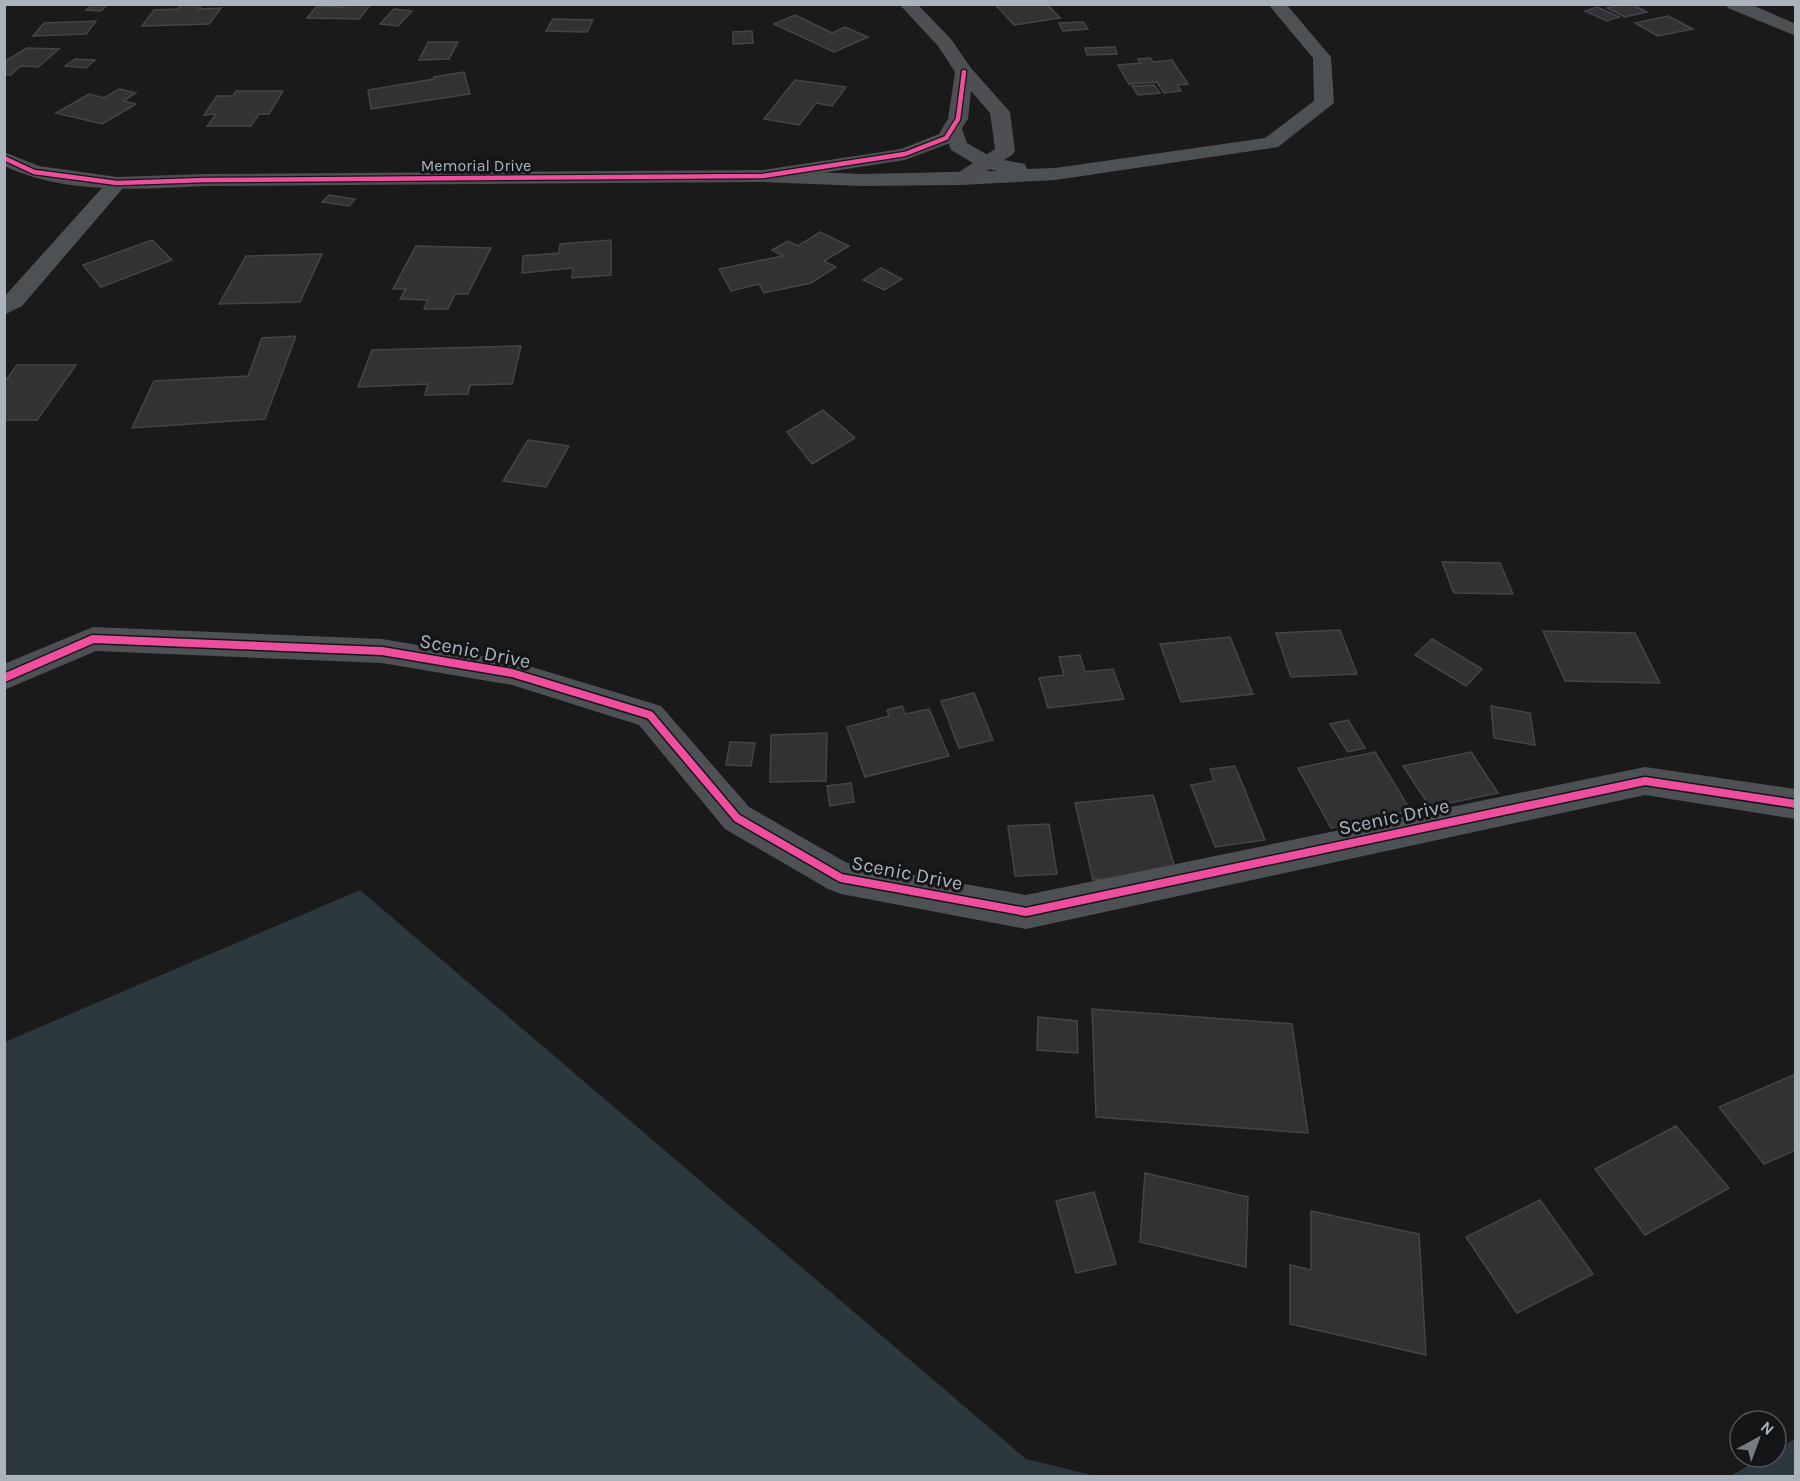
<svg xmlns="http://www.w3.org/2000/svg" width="1800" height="1481" font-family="Karla,sans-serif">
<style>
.water{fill:#2b393e}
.building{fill:#323233;stroke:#434547;stroke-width:1.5}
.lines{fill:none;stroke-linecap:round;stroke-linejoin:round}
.street{fill:#4e5154;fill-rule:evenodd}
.secondary{fill:#4d4f52;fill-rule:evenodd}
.cycleway-far1-casing{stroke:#141517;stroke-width:7}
.cycleway-casing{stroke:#141517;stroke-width:11}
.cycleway-far1{stroke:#ef4d9e;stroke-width:4.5}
.cycleway{stroke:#ef4d9e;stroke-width:8}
.labels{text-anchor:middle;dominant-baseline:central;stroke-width:6;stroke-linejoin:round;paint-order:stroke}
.far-street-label{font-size:16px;fill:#abb3bd;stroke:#141517}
.street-label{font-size:20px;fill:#abb3bd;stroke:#141517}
</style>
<rect width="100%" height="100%" fill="#1a1a1b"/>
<!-- water -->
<path class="water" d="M360,890l666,569 70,17h-1091v-434z
M1795,1439v37h-65l34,-19h12v-7z"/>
<!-- building -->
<path class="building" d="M93,4h15l-7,7 -15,-1z
M182,4h20l-3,5 22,-1 -12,16 -67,2 12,-16 24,-1z
M346,4h25l-12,15 -52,-1 10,-12 27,1z
M995,4h52l13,14 -46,7z
M1624,4h7l16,8 -22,5 -18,-9z
M1597,7l22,10 -12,4 -22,-10z
M394,9l18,2 -14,15 -18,-2z
M795,15l37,18 13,-6 23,10 -34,15 -60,-28z
M1668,16l25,13 -35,7 -23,-13z
M553,19l40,1 -6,12 -41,-1z
M96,21l-10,13 -53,2 11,-13z
M1083,22l5,7 -25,2 -4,-8z
M752,31l1,12 -20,1v-12z
M428,42h30l-9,17 -30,1z
M1115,47l2,7 -30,1 -2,-7z
M27,48l32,1 -21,18 -18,-1 -9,9 -7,-1v-12z
M1150,58l3,4 19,-2 16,24 -11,1 4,6 -17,2 -7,-11 -28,2 -11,-19 23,-2 -3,-4z
M75,59l20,1 -9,8 -21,-2z
M464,72l6,22 -99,15 -3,-19 66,-11v-2z
M795,80l51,7 -14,19 -16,-3 -17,22 -35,-6z
M1154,85l6,8 -22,2 -6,-9z
M119,89l17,4 -13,8 13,3 -34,20 -46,-11 33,-19 15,4z
M236,91h47l-14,23h-10l-8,12h-44l9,-12 -12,1 13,-19h16z
M329,195l26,4 -6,7 -27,-4z
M820,232l29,14 -25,15 12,6 -25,16 -47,10 -5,-9 -28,7 -12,-22 64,-13 -11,-6 16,-9 10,5z
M152,240l20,20 -71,27 -18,-22z
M611,240v35l-39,3 1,-10 -51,5 1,-17 36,-3 1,-9z
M416,246l75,2 -23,46h-13l-7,15h-24l4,-9 -28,-1 6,-10h-13z
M322,254l-22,48 -81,2 27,-48z
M881,268l21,11 -18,11 -21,-10z
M296,336l-31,83 -133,9 22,-47 94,-5 14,-38z
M521,346l-9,38 -42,1 -2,9 -43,1 3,-11 -70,3 14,-37z
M17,365h59l-39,55h-33v-41h3z
M823,410l32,28 -43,26 -25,-32z
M528,440l41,6 -23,41 -43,-6z
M1442,562l58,1 13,31 -59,-1z
M1340,630l17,44 -66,3 -15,-44z
M1543,631l92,2 25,50 -95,-2z
M1230,637l23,57 -72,8 -21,-58z
M1432,639l50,30 -16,17 -51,-31z
M1080,655l5,17 28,-3 11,30 -76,9 -9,-30 25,-3 -5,-18z
M974,693l19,47 -34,8 -18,-47z
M902,706l3,8 24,-5 20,47 -84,21 -18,-50 42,-11 -2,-6z
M1491,706l39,7 5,32 -41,-7z
M1348,720l17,28 -17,4 -18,-28z
M827,733l-1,48 -56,1 1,-47z
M730,742l25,1 -4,23 -25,-1z
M1375,752l36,59 -80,17 -33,-60z
M1471,752l27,41 -68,14 -27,-41z
M1235,766l30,74 -50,7 -24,-62 23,-4 -4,-12z
M851,783l3,19 -24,4 -3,-20z
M1153,795l23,76 -83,9 -18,-77z
M1049,824l8,50 -42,2 -7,-50z
M1092,1009l200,15 16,109 -212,-16z
M1038,1017l39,4 1,32 -41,-3z
M1796,1074v76l-32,14 -45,-57z
M1676,1126l53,62 -84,47 -50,-66z
M1145,1173l103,24 -2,70 -106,-25z
M1094,1192l22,72 -40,9 -20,-72z
M1540,1200l53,74 -76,39 -51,-76z
M1311,1211l108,23 7,121 -136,-31v-59l21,5z"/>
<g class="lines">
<!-- street -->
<path class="street" d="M1268,4h18l45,53 3,46 -56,44 -223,33 -94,5 -99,1 -99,-4 -7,-2 -3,-4 3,-4 7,-2 99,4 135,-3 -17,-4 -29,-17 -8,-23 3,-4h14l7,20 26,15 32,6 2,5 28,-1 210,-30 49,-37 -1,-43z
M1726,4h24l46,20v12l-68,-28z
M117,177l7,2 3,4 -3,4 -102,119 -18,9v-18l106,-118z
M93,627l289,12 130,22 149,45 88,101 98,56 179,32 619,-128 151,22v30l-151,-24 -619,134 -185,-35 -13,-5 -103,-60 -86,-104 -127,-40 -130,-22 -286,-12 -92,39v-26z"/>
<!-- secondary -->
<path class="secondary" d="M899,4h18l34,35 20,29 39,44 5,39 -3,4 -44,28 -7,2 -7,-2 -3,-4 3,-4 41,-26 -5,-36 -19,-22 -3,28 -15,23 -48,18 -142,22 -558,4c-66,3 -139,9 -201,-20v-14l35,14 78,11 88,-3 558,-4 138,-21 38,-15 9,-15 7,-47 -17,-26z"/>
<!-- cycleway-far1 casing -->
<g class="cycleway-far1-casing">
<path id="cycleway-far1" d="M4,158l30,14 83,11 88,-3 558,-4 142,-22 41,-16 12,-19 6,-47"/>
</g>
<!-- cycleway casing -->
<g class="cycleway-casing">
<path id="cycleway" d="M4,678l89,-39 289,12 130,22 138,42 87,103 104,60 185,34 619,-131 151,23"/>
</g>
<!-- cycleway-far1 -->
<use href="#cycleway-far1" class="cycleway-far1"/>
<!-- cycleway -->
<use href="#cycleway" class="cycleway"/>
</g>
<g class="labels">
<!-- far-street labels -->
<g class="far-street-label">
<text x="476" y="165">Memorial Drive</text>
</g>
<!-- street labels -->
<g class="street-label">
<text transform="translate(475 651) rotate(11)">Scenic Drive</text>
<text transform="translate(1394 817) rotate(-12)">Scenic Drive</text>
<text transform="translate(907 873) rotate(11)">Scenic Drive</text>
</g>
</g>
<!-- border -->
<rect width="1800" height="1481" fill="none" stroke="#abb3bd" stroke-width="12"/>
<!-- north arrow -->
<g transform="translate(1758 1439) rotate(41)"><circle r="28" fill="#141517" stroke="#505459" stroke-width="1.5"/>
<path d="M0-4.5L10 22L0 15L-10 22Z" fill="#787d84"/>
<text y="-9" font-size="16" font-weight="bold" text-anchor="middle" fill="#abb3bd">N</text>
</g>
</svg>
